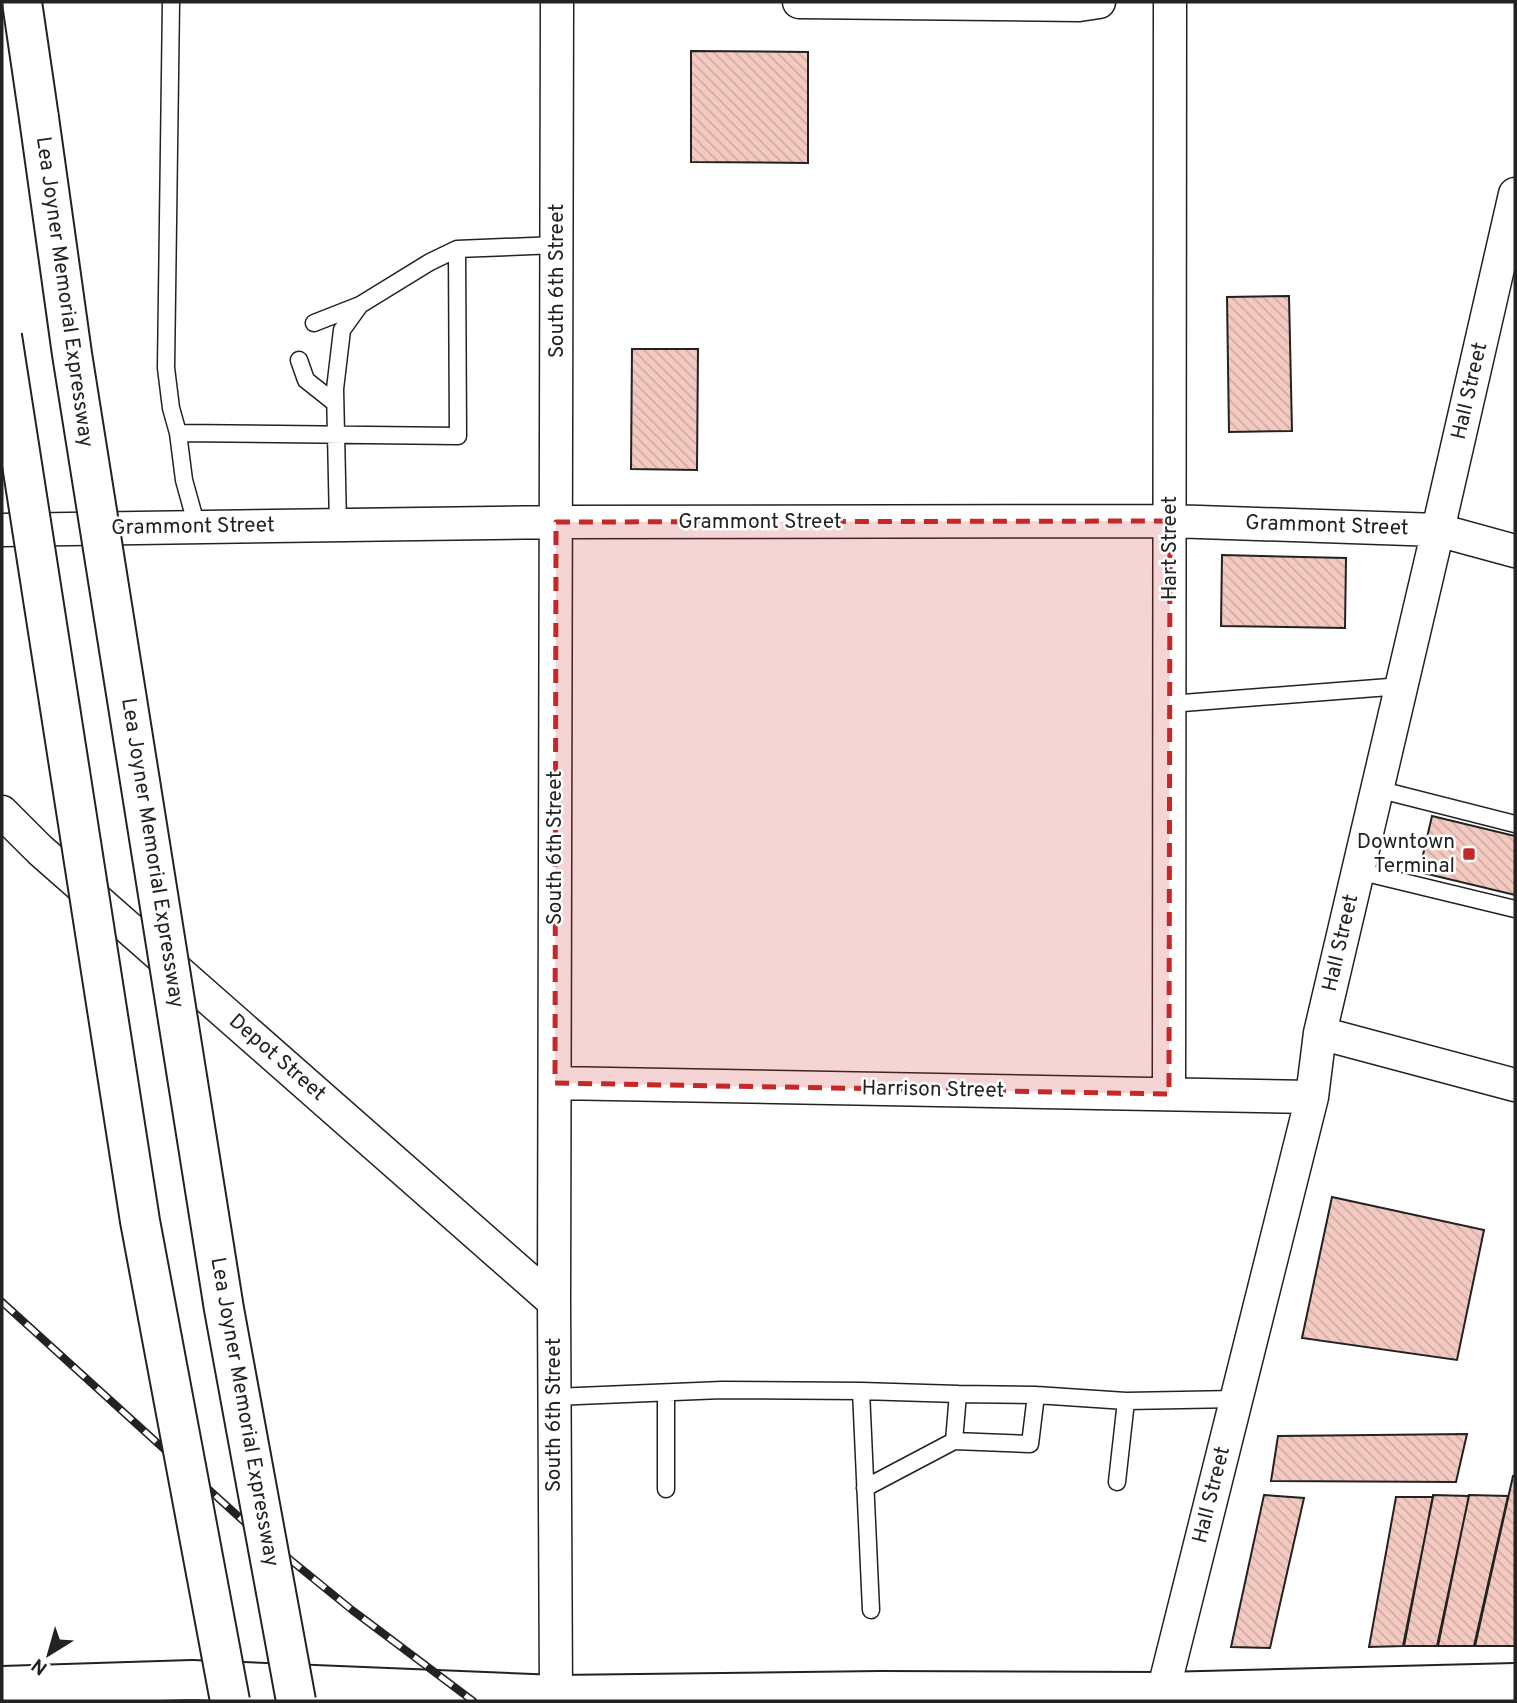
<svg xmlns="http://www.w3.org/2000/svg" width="1517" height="1703" font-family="Overpass,sans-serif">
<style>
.building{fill:url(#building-back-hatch);stroke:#222;stroke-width:2}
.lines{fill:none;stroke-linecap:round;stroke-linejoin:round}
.service-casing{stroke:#222;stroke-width:19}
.minor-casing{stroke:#222;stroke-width:35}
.tertiary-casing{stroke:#222;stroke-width:42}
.primary-casing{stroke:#222;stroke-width:42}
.service{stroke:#fff;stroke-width:16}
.minor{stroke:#fff;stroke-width:32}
.tertiary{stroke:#fff;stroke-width:38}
.primary{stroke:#fff;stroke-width:38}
.rail-casing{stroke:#222;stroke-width:8}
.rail{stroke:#fff;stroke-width:5;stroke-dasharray:16;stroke-linecap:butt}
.primary-bridge-casing{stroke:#222;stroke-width:42;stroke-linecap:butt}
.primary-bridge{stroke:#fff;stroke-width:38}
.marked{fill:#c62828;fill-opacity:0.2;stroke:#c62828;stroke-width:5;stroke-dasharray:14 9;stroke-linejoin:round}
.poi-dot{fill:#c62828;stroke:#fff;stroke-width:2.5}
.labels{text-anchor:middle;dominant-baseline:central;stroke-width:5;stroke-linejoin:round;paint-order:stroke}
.street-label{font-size:21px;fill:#222;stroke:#fff}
.poi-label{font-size:21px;fill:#222;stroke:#fff;text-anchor:end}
</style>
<defs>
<pattern id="building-back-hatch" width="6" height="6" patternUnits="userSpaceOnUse" patternTransform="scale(1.75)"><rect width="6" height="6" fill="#f3c9c0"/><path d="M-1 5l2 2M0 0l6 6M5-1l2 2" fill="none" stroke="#d0aca5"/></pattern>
</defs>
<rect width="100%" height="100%" fill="#fff"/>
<!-- building -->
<path class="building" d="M691,51l117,1v111l-117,-1z
M1289,296l3,135 -63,1 -2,-135z
M632,349h66l-1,121 -66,-1z
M1222,555l124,3 -1,70 -124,-2z
M1432,816l83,20v59l-96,-23z
M1332,1197l152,33 -27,130 -155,-22z
M1467,1434l-11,48 -185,-1 7,-45z
M1513,1476h2v170h-40z
M1264,1495l40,3 -34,150 -39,-1z
M1433,1495l36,1 -32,150h-33z
M1469,1495l39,1 -34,150h-36z
M1396,1497h37l-30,149 -34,1z"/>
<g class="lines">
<!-- service casing -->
<g class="service-casing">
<path id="service" d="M171,2l-5,366 5,40 7,25 6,47 13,47
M314,323l46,-18
M299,360l7,20 29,23
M178,433l280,3 -1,-187
M338,524l-3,-135 7,-59 18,-25 70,-43 27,-13 100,-4
M1170,704l232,-18
M1377,789l138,35
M1358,871l157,38
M861,1391l10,219
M666,1393v96
M1036,1395l90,6 110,-2
M554,1397l168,-7 139,1 97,3 -4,47 76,3 6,-49 -78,-1
M1117,1482l9,-81
M865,1488l89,-47"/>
</g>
<!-- minor casing -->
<g class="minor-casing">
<path id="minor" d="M799,2l280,3 20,-3
M2,530l554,-8 614,-1 268,9 77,21
M2,812l38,38 514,452
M1320,1033l195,52
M555,1083l757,14
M1169,1094l1,-1092
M1163,1692l149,-595 8,-64 118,-503 77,-336
M556,1695l-2,-393 3,-1300"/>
</g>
<!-- tertiary casing -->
<g class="tertiary-casing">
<path id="tertiary" d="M2,1686l190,-6 364,15 324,-4 283,1 352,-9"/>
</g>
<!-- primary casing -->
<g class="primary-casing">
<path id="primary" d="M22,2l17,116"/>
</g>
<!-- service -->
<use href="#service" class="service"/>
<!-- minor -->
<use href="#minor" class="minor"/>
<!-- tertiary -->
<use href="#tertiary" class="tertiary"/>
<!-- primary -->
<use href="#primary" class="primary"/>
<!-- rail casing -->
<g class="rail-casing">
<path id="rail" d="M2,1302l248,225 102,83 121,91"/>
</g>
<!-- rail -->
<use href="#rail" class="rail"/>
<!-- primary-bridge casing -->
<g class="primary-bridge-casing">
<path id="primary-bridge" d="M39,118l33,236 152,955 72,392
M2,336l138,885 90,480"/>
</g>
<!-- primary-bridge -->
<use href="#primary-bridge" class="primary-bridge"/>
</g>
<!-- marked area -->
<path class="marked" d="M1170,521l-1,573 -614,-11 1,-561z"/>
<!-- markers -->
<rect class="poi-dot" x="1462" y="847" width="14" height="14" rx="3.5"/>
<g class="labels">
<!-- street labels -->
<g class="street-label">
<text transform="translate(557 281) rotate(-90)">South 6th Street</text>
<text transform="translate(64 292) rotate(82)">Lea Joyner Memorial Expressway</text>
<text transform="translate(1470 391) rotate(-77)">Hall Street</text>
<text x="760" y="522">Grammont Street</text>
<text transform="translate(1327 526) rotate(2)">Grammont Street</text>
<text transform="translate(193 527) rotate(-1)">Grammont Street</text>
<text transform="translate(1170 548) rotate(-90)">Hart Street</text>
<text transform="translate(555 848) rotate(-90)">South 6th Street</text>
<text transform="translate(152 853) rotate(81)">Lea Joyner Memorial Expressway</text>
<text transform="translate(1341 943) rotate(-77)">Hall Street</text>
<text transform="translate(277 1058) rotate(41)">Depot Street</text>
<text transform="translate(933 1090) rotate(1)">Harrison Street</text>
<text transform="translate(244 1412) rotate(80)">Lea Joyner Memorial Expressway</text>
<text transform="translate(554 1415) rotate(-90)">South 6th Street</text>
<text transform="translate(1212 1495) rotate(-76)">Hall Street</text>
</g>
<!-- poi labels -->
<g class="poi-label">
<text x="1455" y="842">Downtown<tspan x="1455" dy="24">Terminal</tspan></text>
</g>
</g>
<!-- border -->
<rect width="1517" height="1703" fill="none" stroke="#222222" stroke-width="7"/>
<!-- north arrow -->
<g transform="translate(49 1654) rotate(217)" stroke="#ffffff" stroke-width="5" paint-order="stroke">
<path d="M0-5L12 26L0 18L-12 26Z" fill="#222222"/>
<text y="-10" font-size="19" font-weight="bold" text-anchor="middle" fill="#222222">N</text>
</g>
</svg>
